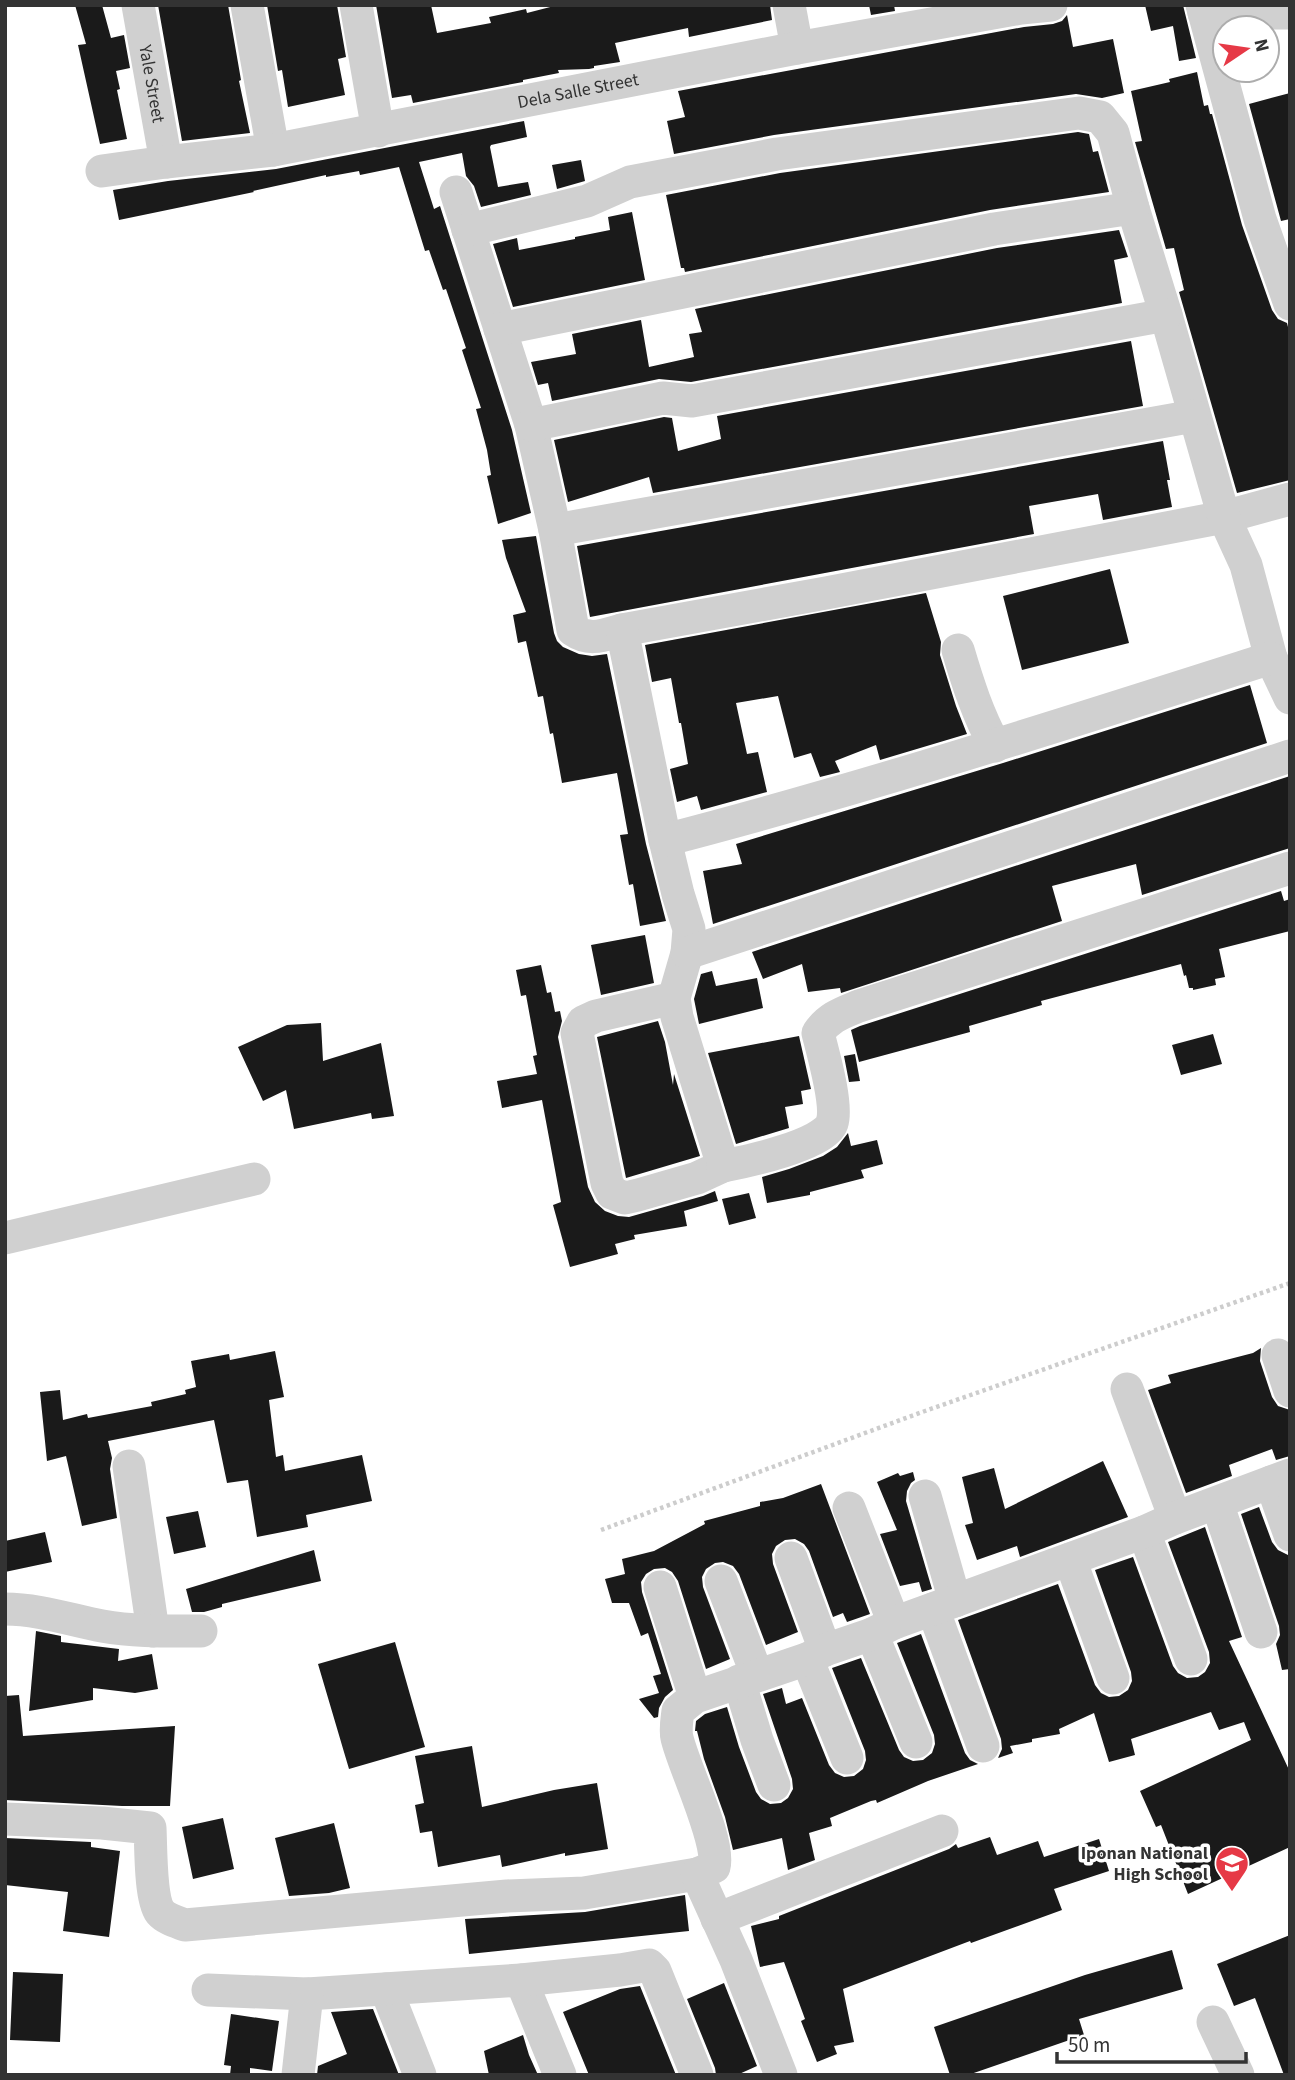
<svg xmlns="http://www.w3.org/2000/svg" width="1295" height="2080" font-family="'Source Sans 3',sans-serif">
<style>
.building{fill:#1a1a1a}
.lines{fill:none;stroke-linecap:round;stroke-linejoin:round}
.path{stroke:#cdcdcd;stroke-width:4.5;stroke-dasharray:3.5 3.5;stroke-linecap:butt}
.minor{stroke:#d0d0d0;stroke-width:33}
.labels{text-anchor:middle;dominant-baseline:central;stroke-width:7;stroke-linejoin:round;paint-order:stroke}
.street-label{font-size:18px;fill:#333;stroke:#fff}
.poi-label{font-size:18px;font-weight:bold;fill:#333;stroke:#fff;text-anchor:end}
</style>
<rect width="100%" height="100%" fill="#fff"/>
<!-- building -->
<path class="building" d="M75,5h27l9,33 13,-3 6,33 -14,3 4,18 -3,1 10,49 -27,5 -22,-99 8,-1z
M158,5h70l13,75 -2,1 11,52 -68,8z
M267,5h70l9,52 -8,2 7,36 -57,12 -6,-37 -4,1z
M376,5h55l6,28 54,-10 -2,-6 37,-8 1,4 31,-8h212l2,15 -83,17 -1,-9 -73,15 5,19 -26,4v2l-5,1 -31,1 1,3 -36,7v2l-110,21 -2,-8 -19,3z
M869,5h25l1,6 -24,4z
M1145,5h38l13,53 -17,3 -6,-35 -22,5z
M1067,15l6,32 40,-8 11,54 -22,5 -26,-4 -302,41 -100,19 -7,-33 18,-4 -7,-26 346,-64 29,-3 9,-3z
M1197,72l7,34 4,-1 2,9h2l30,111 30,85 6,9 9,4 3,12v145l-53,13 -58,-201 5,-2 -10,-42 -8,1 -31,-107 7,-1 -11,-50 39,-9 -1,-3z
M1290,93v126l-9,2 -32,-117z
M524,121l3,16 -36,8 -1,2 8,40 30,-5 3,13 -50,12 -7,-21 -8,-10 -4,-23 -43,9 15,47 6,-3 72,224 19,83 -33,11 -11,-48 4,-1 -4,-25 -11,-41 5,-1 -19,-58 4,-2 -20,-59 -3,1 -14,-40 -4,1 -26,-84 -39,8 -1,-4 -33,6v-2l-73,16 1,1 -135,28 -6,-30 55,-9 108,-12z
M1078,132l11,2 4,18 5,-1 11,41 -119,18 -305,62 -1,-4h-3l-15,-73 114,-22z
M581,160l4,21 -28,8 -5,-24z
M632,212l13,68 -132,27 -20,-63 24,-6 2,12 56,-11v-2l35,-7 -2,-13z
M1119,230l9,27 -14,3 8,43 -431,79 -32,-3 -107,22 -4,-18 -10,2 -7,-23 45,-8 -4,-20 69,-14 8,47 45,-10 -5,-23 13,-2 -7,-23 302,-61z
M1131,341l12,65 -490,87 -4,-16 -81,25 -14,-62 110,-23 8,1 6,33 43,-12 -4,-23z
M1163,441l7,39h-3l5,27 -69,13 -5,-26 -69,12 5,28 -444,83 -13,-71z
M536,536l18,97 3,8 6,6 16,7 13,2 15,-2 39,190 20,77 -26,5 -7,-42 -4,1 -9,-50 8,-1 -11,-61 -55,10 -9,-50 -3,1 -7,-38 -5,1 -12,-56 -8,2 -5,-28 13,-3 -20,-54 -4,-18z
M1110,569l19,74 -107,27 -19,-74z
M926,593l15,49 -1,13 16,51 11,28 -87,26 -4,-15 -41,16 5,11 -20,5 -9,-24 -17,5 -16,-62 -42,7 11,51 11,-2 9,40 -66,18 -4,-14 -20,6 -7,-33 18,-5 -7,-41h-2l-8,-45 -19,4 -7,-37z
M1250,685l17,58 -554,181 -10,-53 39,-7 -6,-20 267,-81z
M1290,776v72l-148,47 -6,-31 -84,22 10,35 -221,72 -1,-5 -32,4 -6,-28 -39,15 -11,-27z
M1281,891l3,10 6,-2v32l-71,18 6,28 -10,2 1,6 -23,5v-2h-4l-3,-13 -2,1 -3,-12 -140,37 1,4 -73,21 1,6 -111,30 -8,-32 9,-4z
M645,935l9,48 -53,12 -10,-50z
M541,965l6,28 4,-1 4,20 5,-1 2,10 -4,16 30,150 7,15 10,9 13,5 11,1 74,-21 12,-5 3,10 -34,10 3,15 -53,9 1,4 -20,5 3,10 -48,13 -17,-62 8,-3 -19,-102 -40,8 -5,-27 40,-7 -4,-18 4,-1 -11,-60 -5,1 -5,-26z
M712,971l4,15 41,-8 6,30 -64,16 -5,-25 7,-25z
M658,1021l7,21 8,43 1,-11 26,82 -74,22 -29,-141z
M321,1023l2,38 58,-18 13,73 -22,3 -1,-6 -77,16 -8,-39 -23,11 -25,-54 49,-22z
M1213,1034l9,30 -41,11 -9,-30z
M799,1036l12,53 -10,2 2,13 -18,3 4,21 -53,16 -28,-91z
M855,1054l5,27 -11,1 -5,-26z
M848,1133l3,13 26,-6 6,24 -22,6 3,8 -54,14v3l-43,8 -5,-26 27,-8 34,-13 14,-9z
M749,1193l7,25 -27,7 -7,-26z
M1261,1348l-1,13 12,36 6,9 12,4v46l-14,4 -4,-11 -43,16 3,11 -46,17 -38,-103 23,-7 -3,-8 85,-22z
M275,1351l9,46 -15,3 7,57 7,-2 2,16 77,-16 10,46 -66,14 2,12 -51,10 -9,-57 -21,3 -13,-63 -106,21 4,17 -2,11 7,49 -35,8 -16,-70 -19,5 -7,-69 20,-2 3,30 24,-6 1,4 64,-12 -1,-4 35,-8 -1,-4 11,-3 -5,-26 38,-7 1,6z
M1103,1461l25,56 -108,40 -3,-11 -40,14 -12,-35 8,-2 -11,-46 32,-9 11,41z
M913,1472l2,8 -4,3 -4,8 -1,10 26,88 -10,3 -3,-10 -19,4 -20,-52 17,-4 -20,-48 21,-9 2,3z
M821,1484l49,130 -23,8 -4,-9 -10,4 -24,-66 -5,-7 -9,-5 -10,1 -9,6 -4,8 1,10 25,68 -32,13 -27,-71 -6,-8 -10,-4 -8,1 -9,6 -4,8 1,10 27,72 -24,10 -28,-88 -6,-9 -7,-4 -11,1 -8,5 -5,8 1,10 31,98 -8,7 -6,11 -1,9 -4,1 -15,-19 20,-6 -6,-17 8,-2 -13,-41 -7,3 -12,-33h-17l-7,-24 20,-5 -3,-15 32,-8 51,-27 -1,-3 56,-15v-4l23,-4z
M1259,1507l13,35 6,8 12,6v113l-8,1 -6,-26 4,-9 -1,-9 -38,-112z
M198,1511l8,36 -32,7 -8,-37z
M1205,1527l37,110 -13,4 61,131v75l-102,47 -27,-69 -5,2 -16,-36 111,-51 -7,-18 -25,8 -8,-18 -80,27 4,16 -26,7 -15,-49 -35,16 1,5 -28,5v3l-22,4 3,7 -15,5 4,-9 -1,-10 -43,-119 100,-36 37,101 6,8 8,4 10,-1 9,-6 4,-9 -1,-9 -36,-102 38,-13 40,109 5,7 9,5 11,-1 7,-5 5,-9 -1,-11 -41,-110z
M45,1532l7,30 -47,10v-31z
M314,1550l7,31 -99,23v3l-18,5h-12l-6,-23z
M36,1631l25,5v6l58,7 -1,12 34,-7 6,35 -23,4 -42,-5v12l-64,11z
M921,1634l44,119 5,7 8,4 -50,17 -51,22 -1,-3 -5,1 -41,17 2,8 -23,7 6,27 -27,10 -6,-32 -49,12 -8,-33 -21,-58 -7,-28h-2l1,-10 9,-7 22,-7 12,40 17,45 5,7 9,5 11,-1 7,-5 5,-9 -1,-10 -29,-85 19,-6 4,16 16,-6 27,67 6,8 9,4 10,-1 9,-7 3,-9 -1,-9 -33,-83 29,-10 38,92 5,7 9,4 10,-1 9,-7 3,-9 -1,-9 -37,-92z
M395,1642l30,105 -76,22 -31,-105z
M19,1695l4,41 152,-10 -5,80h-48l-117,-6v-104z
M472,1746l10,61 72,-17 43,-7 11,66 -43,7v-3l-63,14 -2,-12 -62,12 -6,-36 -12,2 -5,-28 9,-2 -9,-47z
M223,1818l11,51 -41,10 -11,-52z
M334,1823l16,65 -21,5 -40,3 -14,-58z
M990,1837l7,18 41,-14 6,16 55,-18 10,32 -55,18 8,21 -91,33 -1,-2 -127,48 11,53 -20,4 3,8 -20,8 -16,-41 4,-2 -21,-57 -24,5 -9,-41 28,-7v-3l170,-67 7,-5 2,4z
M5,1838l86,4v5l29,4 -11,86 -46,-6 5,-39 -63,-7z
M685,1895l4,36 -220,23 -4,-35 120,-7z
M1290,1935v140h-6l-29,-77 -21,8 -17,-42z
M1172,1950l11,39 -104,30 5,16 -116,40h-18l-16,-48 151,-52z
M13,1972l50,2 -3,68 -50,-2z
M724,1983l33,83 -20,9h-21l-1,-7 -28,-69z
M640,1986l36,89h-87l-26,-63 57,-23z
M373,2009l26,66h-82l1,-9 29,-12 -16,-42z
M231,2014l48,7 -7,50 -22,-3v7h-20l1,-9 -7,-1z
M523,2035l6,20 9,20h-49l-5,-24z"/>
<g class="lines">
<!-- path -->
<path class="path" d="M601,1530l324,-119 365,-128"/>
<!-- minor -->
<g class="minor">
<path id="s1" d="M138,5l28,157"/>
<path d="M247,5l26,145"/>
<path d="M356,5l22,126"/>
<path d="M789,5l8,43"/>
<path d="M1202,5l58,214 30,85"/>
<path d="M1204,13h86"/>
<path id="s2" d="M102,171l64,-9 107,-12 524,-102 224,-40 30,-3"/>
<path d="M456,192l75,233 24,105 18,100c17,12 31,5 49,0l204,-37 398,-76 66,-18"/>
<path d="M468,230l119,-29 43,-19 147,-28 302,-41 21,4 13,16 20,75 33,107 58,202 22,48 25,93 19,40"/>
<path d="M500,329l494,-100 139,-21"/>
<path d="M531,425l132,-27 29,3 474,-86"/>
<path d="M555,530l639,-114"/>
<path d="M622,630l43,210 13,54 11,35 -2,24 -13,45 3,19 46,149 -26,12 -59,17 -13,3 -13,-5 -5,-10 -30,-150 6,-11 13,-6 78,-18"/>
<path d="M958,650c10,34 20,65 37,96"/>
<path d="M665,840c204,-53 405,-118 606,-182"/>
<path d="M687,953l603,-197"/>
<path d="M723,1166c22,-4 101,-21 109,-43 6,-18 -9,-70 -14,-90 11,-16 24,-20 41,-27l431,-138"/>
<path d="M5,1238l249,-59"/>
<path d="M1278,1355l12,36"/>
<path d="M1127,1389l48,129"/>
<path d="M129,1466l24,165"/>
<path d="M1271,1482l19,53"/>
<path d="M925,1496l30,105"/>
<path d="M1217,1503l44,129"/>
<path d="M849,1508l45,115"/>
<path d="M1144,1532l47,127"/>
<path d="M791,1558l34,92"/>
<path d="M1070,1559l43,119"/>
<path d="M721,1581l36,94"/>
<path d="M660,1587l35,110"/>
<path d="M5,1609c33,0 66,11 97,17 33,6 66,5 99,5"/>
<path d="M933,1609l50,137"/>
<path d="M872,1634l44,108"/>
<path d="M807,1659l40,99"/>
<path d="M739,1681l18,59 17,45"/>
<path d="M5,1819l97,4 48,5c1,18 0,70 10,84 6,7 17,10 25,13l322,-29 77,-3 113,-19"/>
<path d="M717,1919l225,-88"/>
<path d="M521,1980l39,95"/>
<path d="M386,1989l34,86"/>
<path d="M208,1990l99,4 214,-14 99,-10 29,-5 6,6 42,104"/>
<path d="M1213,2022l25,53"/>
<path d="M298,2075l9,-81"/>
<path d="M781,2075l-45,-115 -39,-86 17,-7c7,-25 -30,-99 -37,-129 -2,-8 0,-19 1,-27l17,-14 112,-38 18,-9 47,-16 22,-11 250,-91 31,-14 115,-43"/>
</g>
</g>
<!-- icons -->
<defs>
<g id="school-pin" transform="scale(1.75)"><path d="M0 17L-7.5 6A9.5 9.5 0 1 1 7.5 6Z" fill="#e63946" stroke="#fff"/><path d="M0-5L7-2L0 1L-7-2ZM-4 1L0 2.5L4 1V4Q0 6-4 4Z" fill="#fff"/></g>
</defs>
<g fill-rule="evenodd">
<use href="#school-pin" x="1232" y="1863"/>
</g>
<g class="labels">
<!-- street labels -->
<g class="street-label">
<text stroke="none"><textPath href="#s1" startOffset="80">Yale Street</textPath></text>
<text stroke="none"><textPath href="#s2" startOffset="483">Dela Salle Street</textPath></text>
</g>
<!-- poi labels -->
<g class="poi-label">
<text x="1208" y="1853">Iponan National<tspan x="1208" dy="21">High School</tspan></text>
</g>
</g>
<!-- border -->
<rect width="1295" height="2080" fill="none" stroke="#333333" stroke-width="14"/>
<!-- north arrow -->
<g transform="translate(1246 49) rotate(77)"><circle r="33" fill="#ffffff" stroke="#adadad" stroke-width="2"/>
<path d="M0-5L12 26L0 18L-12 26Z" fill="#e63946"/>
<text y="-10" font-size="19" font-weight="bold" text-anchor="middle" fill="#333333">N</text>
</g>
<!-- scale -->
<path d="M1057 2052v10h189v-10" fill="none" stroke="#333333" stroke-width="3.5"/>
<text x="1068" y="2052" font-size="21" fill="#333333" stroke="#ffffff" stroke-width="5" paint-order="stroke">50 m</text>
</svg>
